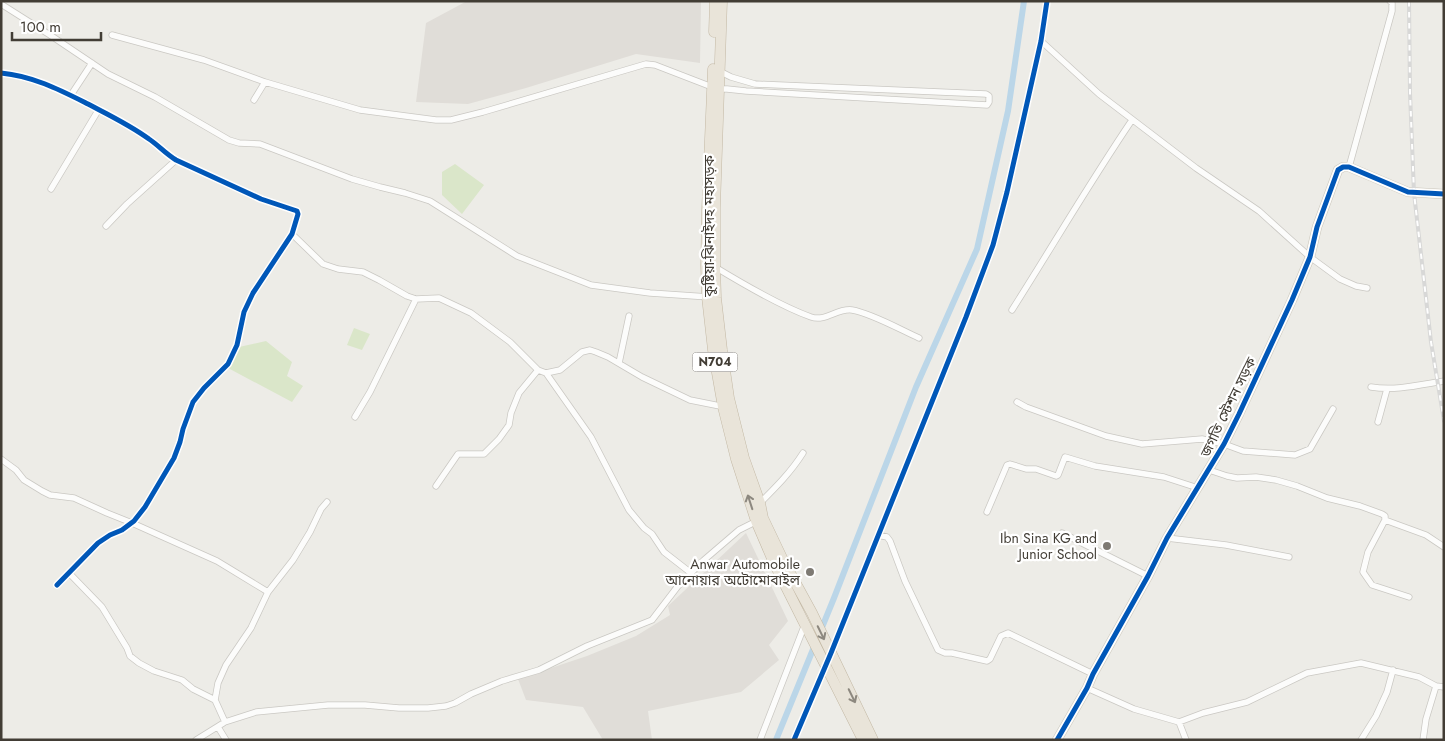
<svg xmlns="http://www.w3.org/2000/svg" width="1445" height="741" font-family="Jost,'Noto Sans Bengali',sans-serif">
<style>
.industrial{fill:#e0ddd8}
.green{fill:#dae6c9}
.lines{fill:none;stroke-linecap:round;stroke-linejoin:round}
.canal{stroke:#bbd6e8;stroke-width:6}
.street-casing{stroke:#cac8c3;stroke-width:7}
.secondary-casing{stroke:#ccc8be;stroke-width:10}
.highway-casing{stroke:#c3b8a4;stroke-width:11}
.street{stroke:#fcfcfb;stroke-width:5.5}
.secondary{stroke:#f5f3ee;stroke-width:9}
.highway{stroke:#e9e4d9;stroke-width:10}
.rail-casing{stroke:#d8d8d7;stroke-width:4}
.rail{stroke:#fff;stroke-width:2;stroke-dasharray:5.5;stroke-linecap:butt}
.cycleway-casing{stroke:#fff;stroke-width:8}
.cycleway{stroke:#0057b8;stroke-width:5}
.oneway{stroke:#8d887f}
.poi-dot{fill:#7e7a73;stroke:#fff;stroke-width:2}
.labels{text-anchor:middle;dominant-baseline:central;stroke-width:4.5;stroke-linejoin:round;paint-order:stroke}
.shield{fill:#fff;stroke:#7b7772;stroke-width:1}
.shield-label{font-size:12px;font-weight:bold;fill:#423d35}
.street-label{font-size:14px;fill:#423d35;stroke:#fff}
.poi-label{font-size:14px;fill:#423d35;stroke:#fff;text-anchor:end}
</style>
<rect width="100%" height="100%" fill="#edece7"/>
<!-- industrial -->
<path class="industrial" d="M467,1h234l-1,62 -64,-9 -110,34 -58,16 -52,-2 10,-79z
M746,533l42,88 -19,24 10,15 -38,32 -93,19 4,29h-49l-20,-33 -57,-7 -8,-21 69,-23 49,-20 34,-21 -2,-9z"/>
<!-- green -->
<path class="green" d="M455,164l29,21 -22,29 -20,-19v-23z
M354,328l16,6 -8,16 -15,-5z
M266,341l26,21 -5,14 16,10 -11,16 -64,-34 11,-21z"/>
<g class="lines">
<!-- canal -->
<path class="canal" d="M776,740l58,-142 82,-211 61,-138 31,-138 16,-110"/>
<!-- street casing -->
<g class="street-casing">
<path id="street" d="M1,4l49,31 58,39 47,23 74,43 10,3 21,1 92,35 28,8 25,6 25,8 87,55 74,29 59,8 59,4
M112,35l92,25 61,22 95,28 76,10h15l32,-8 163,-48 9,1 57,22
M1041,41l58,53 97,74 63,43 51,46 30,22 16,7 11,2
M1,73c32,3 59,17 87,31 21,11 42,21 61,35 9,6 17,15 27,21l85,39 36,12 1,3 -6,20 -39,59 -9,19 -7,33 -9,19 -24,24 -11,14 -10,27 -3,13 -6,16 -29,49 -11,14 -12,9 -12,5 -12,8 -41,42
M719,89h8l19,2 241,14 2,-3v-6l-3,-2 -231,-10 -24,-7 -12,-6
M71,95l21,-32
M254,100l11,-18
M1349,167l43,-156v-8l-2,-2
M51,189l48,-80
M106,226l21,-22 49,-44
M292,234l31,30 15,5 25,3 16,8 28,16 9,3 23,-1 32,15 39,29 28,28 8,3 14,-3 22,-18 8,-2 6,2 12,5 34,20 48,23 35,7
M715,267c28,17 65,39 96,50 15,5 26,-9 41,-7 19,3 49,20 67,28
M1012,310c40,-63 78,-128 120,-190
M619,363l10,-47
M546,373l45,64 38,73 15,18 8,6 12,18 27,21
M1371,387c24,4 48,-2 73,-6
M1017,402l9,5 80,29 36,8 60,-5 22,5 19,7 52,4 15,-6 23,-40
M355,417l15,-25 46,-93
M1378,422l9,-33
M1,459l15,11 8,10 18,11 8,4 24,3 33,15 25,10 85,38 51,31
M1209,470l18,6 10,2 19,-1 20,3 21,6 30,12 33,8 22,8 3,2v4l-17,32 -5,20 9,13 37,12
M436,486l22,-32h26l15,-15 10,-14 2,-12 8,-20 19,-23
M760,503c16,-16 31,-31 43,-50
M987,512l20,-47 3,-1 16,5h10l20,7 2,-1 7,-18 30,9 69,11 34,11
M1385,520l41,15 18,12
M1062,533l86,43
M878,535l9,2 3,4 15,40 33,69 7,3h7l35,8 3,-2 11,-23 7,-3 85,41
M1167,538l59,7 63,12
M69,573l33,34 25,41 3,8 9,7 15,8 28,9 11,9 22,11
M1087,688l47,21 45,13 24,-9 44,-11 60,-29 54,-10 58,14 17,9 8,1
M225,722l-10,-22 3,-17 8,-18 25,-37 17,-36 25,-32 17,-28 11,-23 6,-7
M1179,722l7,18
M218,727l8,13
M196,740l29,-18 31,-10 72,-7h37l34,3h29l18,-2 9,-3 16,-9 31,-13 37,-11 48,-24 65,-26 26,-34 26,-26 35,-30 18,-9
M760,740l45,-116
M794,740l37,-87 135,-336 27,-72 14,-53 34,-151 6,-40
M1361,740l15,-24 11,-24 6,-22
M1423,740l3,-21 10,-33"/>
</g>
<!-- secondary casing -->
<g class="secondary-casing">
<path id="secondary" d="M1057,740l30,-52 6,-14 55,-98 19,-38 57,-94 15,-30 53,-114 18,-43 7,-30 21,-57 5,-3h6l59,25 36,2"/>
</g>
<!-- highway casing -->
<g class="highway-casing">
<path id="highway" d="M722,1l-7,206v60l1,31 6,52 7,48 15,60 16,45 3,15 20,42 29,53 61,127
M714,32l1,-31
M713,69l-6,140 -1,56 1,32 6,53 10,57 13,52 20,62 18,42 89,177"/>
</g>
<!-- street -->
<use href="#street" class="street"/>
<!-- secondary -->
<use href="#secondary" class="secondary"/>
<!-- highway -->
<use href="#highway" class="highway"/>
<!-- rail casing -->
<g class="rail-casing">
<path id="rail" d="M1409,1l1,92 4,100 17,149 13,79"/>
</g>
<!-- rail -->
<use href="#rail" class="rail"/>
<!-- cycleway casing -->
<g class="cycleway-casing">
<path id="cycleway" d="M1,73c32,3 59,17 87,31 21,11 42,21 61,35 9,6 17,15 27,21l85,39 36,12 1,3 -6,20 -39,59 -9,19 -7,33 -9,19 -24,24 -11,14 -10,27 -3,13 -6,16 -29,49 -11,14 -12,9 -12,5 -12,8 -41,42
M794,740l37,-87 135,-336 27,-72 14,-53 34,-151 6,-40
M1057,740l30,-52 6,-14 55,-98 19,-38 57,-94 15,-30 53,-114 18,-43 7,-30 21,-57 5,-3h6l59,25 36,2"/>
</g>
<!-- cycleway -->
<use href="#cycleway" class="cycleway"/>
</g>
<!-- one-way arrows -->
<defs><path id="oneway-shaft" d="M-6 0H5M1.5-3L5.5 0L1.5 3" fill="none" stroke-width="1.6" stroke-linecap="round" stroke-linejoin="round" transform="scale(1.25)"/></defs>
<g class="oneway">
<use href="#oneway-shaft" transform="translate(750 502) rotate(-108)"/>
<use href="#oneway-shaft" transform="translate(821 633) rotate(64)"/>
<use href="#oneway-shaft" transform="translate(852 696) rotate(64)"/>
</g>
<!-- markers -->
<g class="poi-dot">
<circle cx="1107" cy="546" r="5"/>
<circle cx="810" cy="572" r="5"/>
</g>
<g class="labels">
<!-- shield labels -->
<rect class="shield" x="692.5" y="352.5" width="45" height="19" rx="4"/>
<g class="shield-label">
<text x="715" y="362">N704</text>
</g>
<!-- street labels -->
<g class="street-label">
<text transform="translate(709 226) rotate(-90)">কুষ্টিয়া-ঝিনাইদহ মহাসড়ক</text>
<text transform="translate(1228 407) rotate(-64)">জগতি স্টেশন সড়ক</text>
</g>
<!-- poi labels -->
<g class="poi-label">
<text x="1097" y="538">Ibn Sina KG and<tspan x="1097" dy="16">Junior School</tspan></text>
<text x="800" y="564">Anwar Automobile<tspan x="800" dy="16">আনোয়ার অটোমোবাইল</tspan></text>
</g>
</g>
<!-- border -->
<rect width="1445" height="741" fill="none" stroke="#423d35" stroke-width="5"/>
<!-- scale -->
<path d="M12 32v8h89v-8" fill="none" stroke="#423d35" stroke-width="2.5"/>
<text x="20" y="32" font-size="15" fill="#423d35" stroke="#ffffff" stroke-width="4" paint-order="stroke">100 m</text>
</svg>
